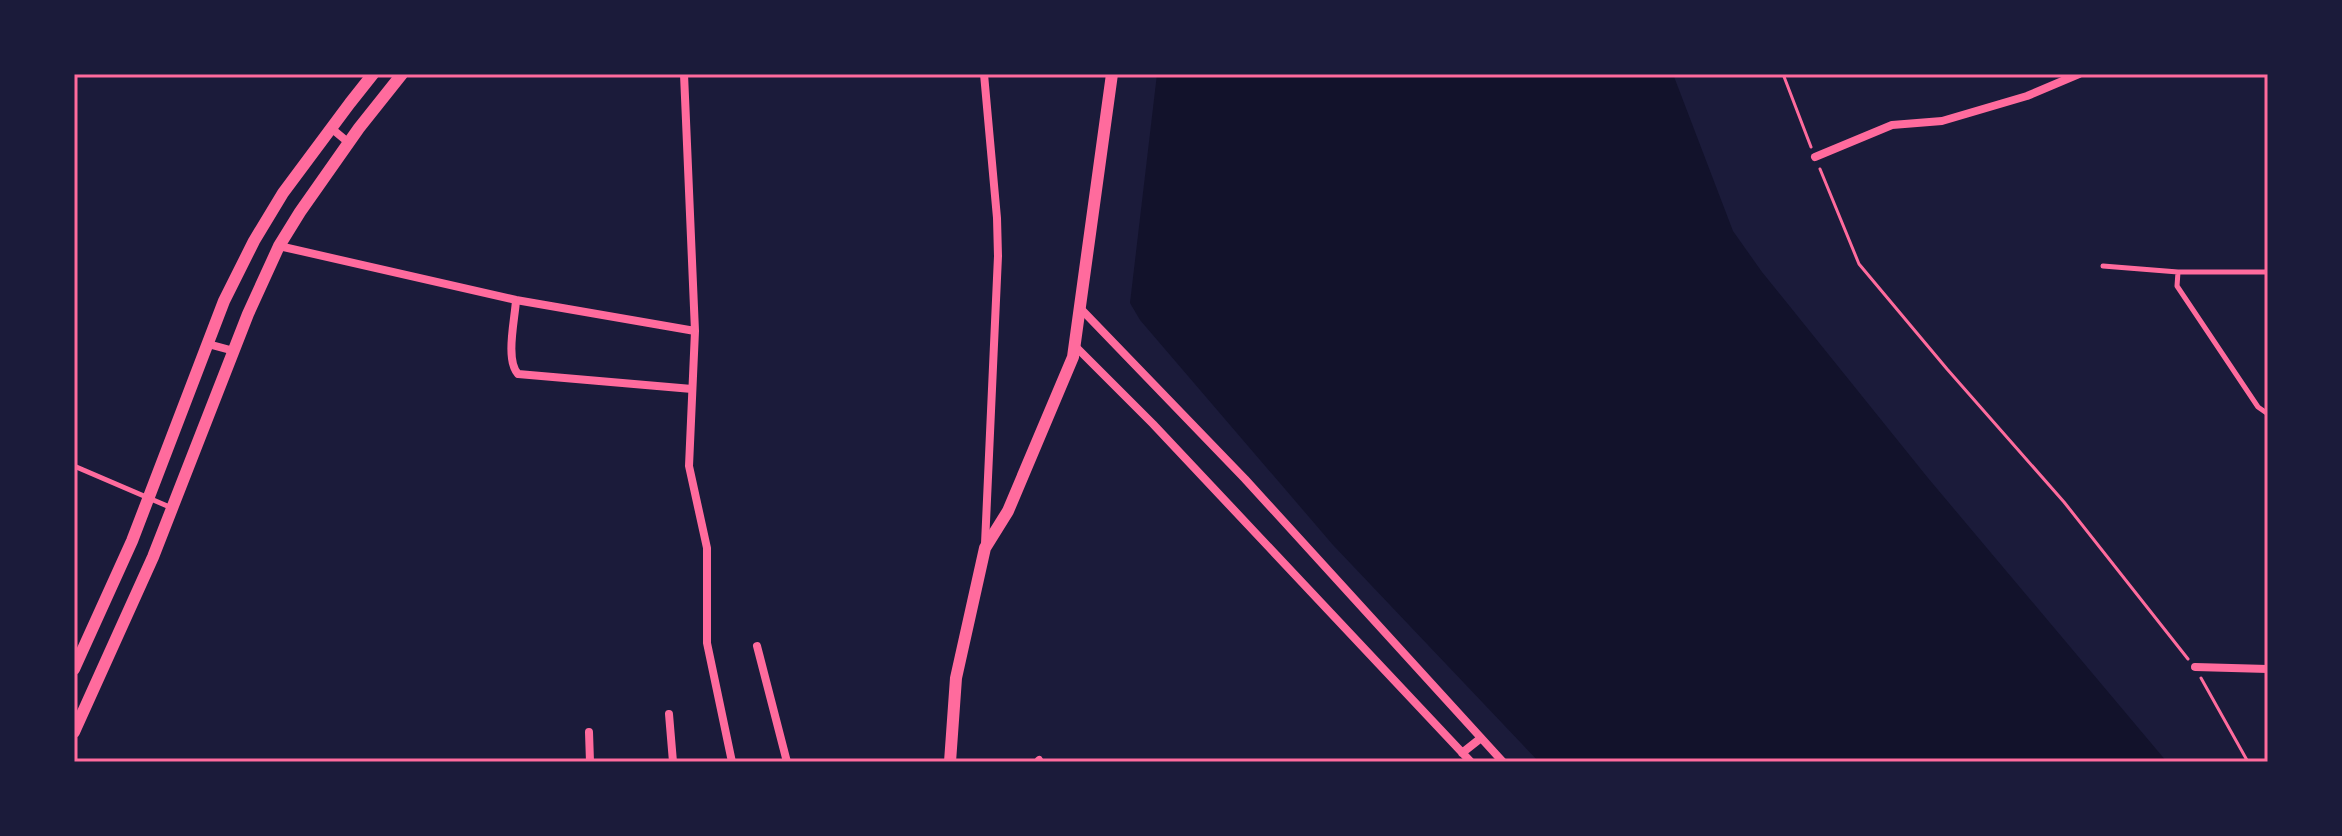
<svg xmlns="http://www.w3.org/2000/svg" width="2342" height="836" font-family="'DejaVu Sans',sans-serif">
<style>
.water{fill:#12122b}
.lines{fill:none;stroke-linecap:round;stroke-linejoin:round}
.path{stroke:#ff6b9d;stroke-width:3}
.service{stroke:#ff6b9d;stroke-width:5}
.minor{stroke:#ff6b9d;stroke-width:8}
.tertiary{stroke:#ff6b9d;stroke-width:12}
.neatline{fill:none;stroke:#ff6b9d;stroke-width:3}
</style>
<rect width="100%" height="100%" fill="#1b1b3a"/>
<!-- water -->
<path class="water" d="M1157,74h516l60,157 29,41 166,206 239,284h-628l-206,-217 -193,-225 -10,-17z"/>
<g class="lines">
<!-- path -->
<path class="path" d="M1783,74l28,73
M1820,169l39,95 88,105 117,133 124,157
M2201,678l47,84"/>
<!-- service -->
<path class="service" d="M2103,266l75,6
M2268,272h-90l-1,14 81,121 10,7
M74,466l98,42"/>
<!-- minor -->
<path class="minor" d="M684,74l11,257 -6,135 18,82v95l25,119
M984,74l13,144 1,38 -13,288
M331,128l18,15
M1815,157l77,-32 50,-4 85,-25 52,-22
M279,246l237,54 179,31
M516,300c-1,19 -11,60 2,74l174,15
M1081,309l164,170 258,283
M208,344l26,7
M1075,346l78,78 318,338
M757,646l30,116
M2195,667l73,2
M669,714l4,48
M589,732l1,30
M1462,753l19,-15
M1039,760l1,2"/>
<!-- tertiary -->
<path class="tertiary" d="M74,669l58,-128 92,-240 30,-60 29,-48 67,-90 23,-29
M74,732l79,-175 95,-243 31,-68 21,-34 59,-84 43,-54
M950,762l6,-84 29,-130 23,-37 65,-154 39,-283"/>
</g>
<!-- border -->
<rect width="2342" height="836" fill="none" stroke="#1b1b3a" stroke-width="152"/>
<rect x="76" y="76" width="2190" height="684" class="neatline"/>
</svg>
